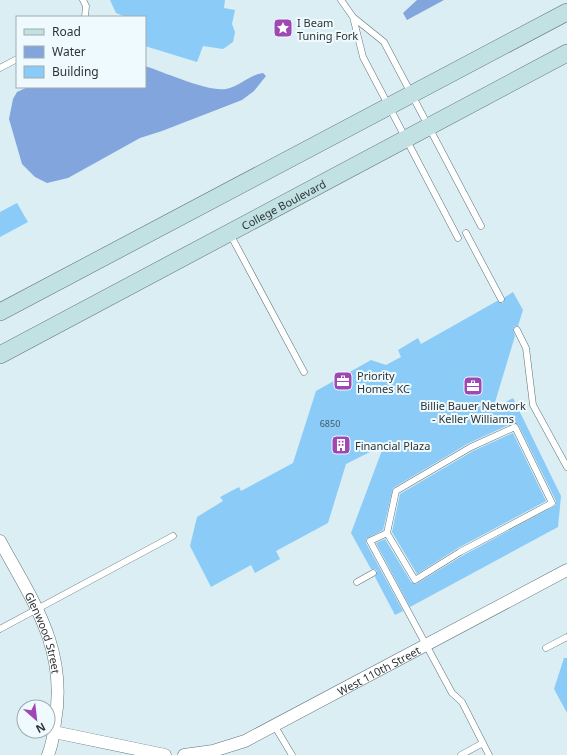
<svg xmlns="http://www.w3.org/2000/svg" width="567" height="755" font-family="'Noto Sans',sans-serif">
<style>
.water{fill:#82a5dd}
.building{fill:#8acbf8}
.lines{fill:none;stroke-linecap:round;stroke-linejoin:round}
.lane-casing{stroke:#617277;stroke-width:7}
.street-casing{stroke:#617277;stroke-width:13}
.secondary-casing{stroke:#617277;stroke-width:18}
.lane{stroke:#fff;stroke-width:6}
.street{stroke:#fff;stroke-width:12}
.secondary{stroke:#c1e1e2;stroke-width:17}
.labels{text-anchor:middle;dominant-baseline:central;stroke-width:4;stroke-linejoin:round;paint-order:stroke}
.number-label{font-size:9px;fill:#445a67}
.poi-label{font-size:11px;fill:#2d3437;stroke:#effafe;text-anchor:start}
.street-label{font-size:11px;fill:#2d3437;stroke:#effafe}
</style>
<rect width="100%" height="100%" fill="#dbeef4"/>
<!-- water -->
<path class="water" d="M417,0h27l-37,20 -4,-7z
M145,66c19,6 63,26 81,23 13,-2 23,-14 37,-16l3,3 -12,15 -12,9 -80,31 -22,7 -72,40 -21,5 -12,-6 -13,-13 -13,-45 4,-20 4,-7 11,-5h117z"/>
<!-- building -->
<path class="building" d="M110,0h115l-1,8 11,2 -3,14 3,8 -2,10 -10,7 -20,-3 -6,16 -52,-16v-29h-19l-10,-4z
M17,203l11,19 -28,15v-25z
M513,292l10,18 -5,16h-3l-2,3 2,7 -22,73 20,-11 48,98 -3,31 -148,80 -34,-64 9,-4 26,43 5,2 46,-28 94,-51v-4l-38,-77 -5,-1 -44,20 -76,45 -10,42 -17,9v4l37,68 -8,4 -20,-38 2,-6 -2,-2h-4l-20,-36 33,-88 -38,19 -18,59 -52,28 4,8 -25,14 -4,-8 -40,22 -21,-41 7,-29 26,-16 -3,-4 19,-10 2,4 52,-28 23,-72 55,-31 15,5 15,-8 -3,-7 20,-12 3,6 76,-43 6,2 2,-6z
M513,433l33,68 -88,47 -41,26 -25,-42 8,-38 73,-43z
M564,658h3v55l-13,-24z"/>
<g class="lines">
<!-- lane casing -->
<g class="lane-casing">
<path id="lane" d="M83,0l3,6 -1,11
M341,0l12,17 31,25 97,184
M353,17l10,40 95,181
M0,68l17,-9
M466,233l35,66
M230,234l74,138
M517,330l9,18 7,57 34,62
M387,533l28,47 45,-28 92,-49 -37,-76 -44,20 -75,44 -9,42 -17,8 82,152 10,9 27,53
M357,582l16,-9
M0,629l173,-93
M546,648l21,-11
M274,725l18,30
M461,755l22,-12"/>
</g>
<!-- street casing -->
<g class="street-casing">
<g id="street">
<path id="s1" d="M0,541c33,61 68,108 55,181 -1,11 -3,23 -7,33"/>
<path d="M54,732l111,23"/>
<path id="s2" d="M184,755l29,-4 32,-10 322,-171"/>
</g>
</g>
<!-- secondary casing -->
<g class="secondary-casing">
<g id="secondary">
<path d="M0,312l567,-300"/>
<path id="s3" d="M0,355l567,-302"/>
</g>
</g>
<!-- lane -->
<use href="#lane" class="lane"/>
<!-- street -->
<use href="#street" class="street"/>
<!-- secondary -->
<use href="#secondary" class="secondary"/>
</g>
<!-- icons -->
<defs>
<g id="sight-square" transform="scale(1)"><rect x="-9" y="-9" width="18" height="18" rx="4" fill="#9f47b3" stroke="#effafe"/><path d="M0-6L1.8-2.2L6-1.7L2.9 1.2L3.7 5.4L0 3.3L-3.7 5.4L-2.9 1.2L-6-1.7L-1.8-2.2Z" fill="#fff"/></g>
<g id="office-square" transform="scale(1)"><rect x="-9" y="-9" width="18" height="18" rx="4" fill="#9f47b3" stroke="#effafe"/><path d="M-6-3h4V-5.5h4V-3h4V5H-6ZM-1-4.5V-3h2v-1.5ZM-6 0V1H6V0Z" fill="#fff"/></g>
<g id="building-square" transform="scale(1)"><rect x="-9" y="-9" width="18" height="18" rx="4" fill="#9f47b3" stroke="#effafe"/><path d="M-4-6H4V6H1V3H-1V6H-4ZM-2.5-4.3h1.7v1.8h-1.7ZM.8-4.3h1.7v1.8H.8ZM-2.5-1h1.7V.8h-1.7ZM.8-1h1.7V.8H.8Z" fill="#fff"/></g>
</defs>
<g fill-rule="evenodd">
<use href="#sight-square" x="283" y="28"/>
<use href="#office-square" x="343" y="381"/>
<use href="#office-square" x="473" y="386"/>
<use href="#building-square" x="341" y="445"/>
</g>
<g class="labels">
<!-- number labels -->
<g class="number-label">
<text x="330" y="423">6850</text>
</g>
<!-- poi labels -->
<g class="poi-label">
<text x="297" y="22">I Beam<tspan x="297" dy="13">Tuning Fork</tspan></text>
<text x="357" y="375">Priority<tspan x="357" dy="13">Homes KC</tspan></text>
<text x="473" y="405" text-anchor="middle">Billie Bauer Network<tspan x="473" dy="13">- Keller Williams</tspan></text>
<text x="355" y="445">Financial Plaza</text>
</g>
<!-- street labels -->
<g class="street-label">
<text stroke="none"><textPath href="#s3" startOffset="321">College Boulevard</textPath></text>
<text stroke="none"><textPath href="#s1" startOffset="102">Glenwood Street</textPath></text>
<text stroke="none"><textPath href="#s2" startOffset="214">West 110th Street</textPath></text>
</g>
</g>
<!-- legend -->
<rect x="16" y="16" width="130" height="72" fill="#effafe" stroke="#a1abae"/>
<rect x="24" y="29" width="20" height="6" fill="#c1e1e2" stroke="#a1abae"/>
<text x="52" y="36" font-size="12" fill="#2d3437">Road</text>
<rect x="24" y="46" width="20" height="12" fill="#82a5dd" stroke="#a1abae"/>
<text x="52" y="56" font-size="12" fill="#2d3437">Water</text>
<rect x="24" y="66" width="20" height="12" fill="#8acbf8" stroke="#a1abae"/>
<text x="52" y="76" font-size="12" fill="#2d3437">Building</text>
<!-- north arrow -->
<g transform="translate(36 719) rotate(152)"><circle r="19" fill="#effafe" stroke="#a1abae"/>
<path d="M0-3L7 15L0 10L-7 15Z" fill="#9f47b3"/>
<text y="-6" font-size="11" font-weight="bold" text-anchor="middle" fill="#2d3437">N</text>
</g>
</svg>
